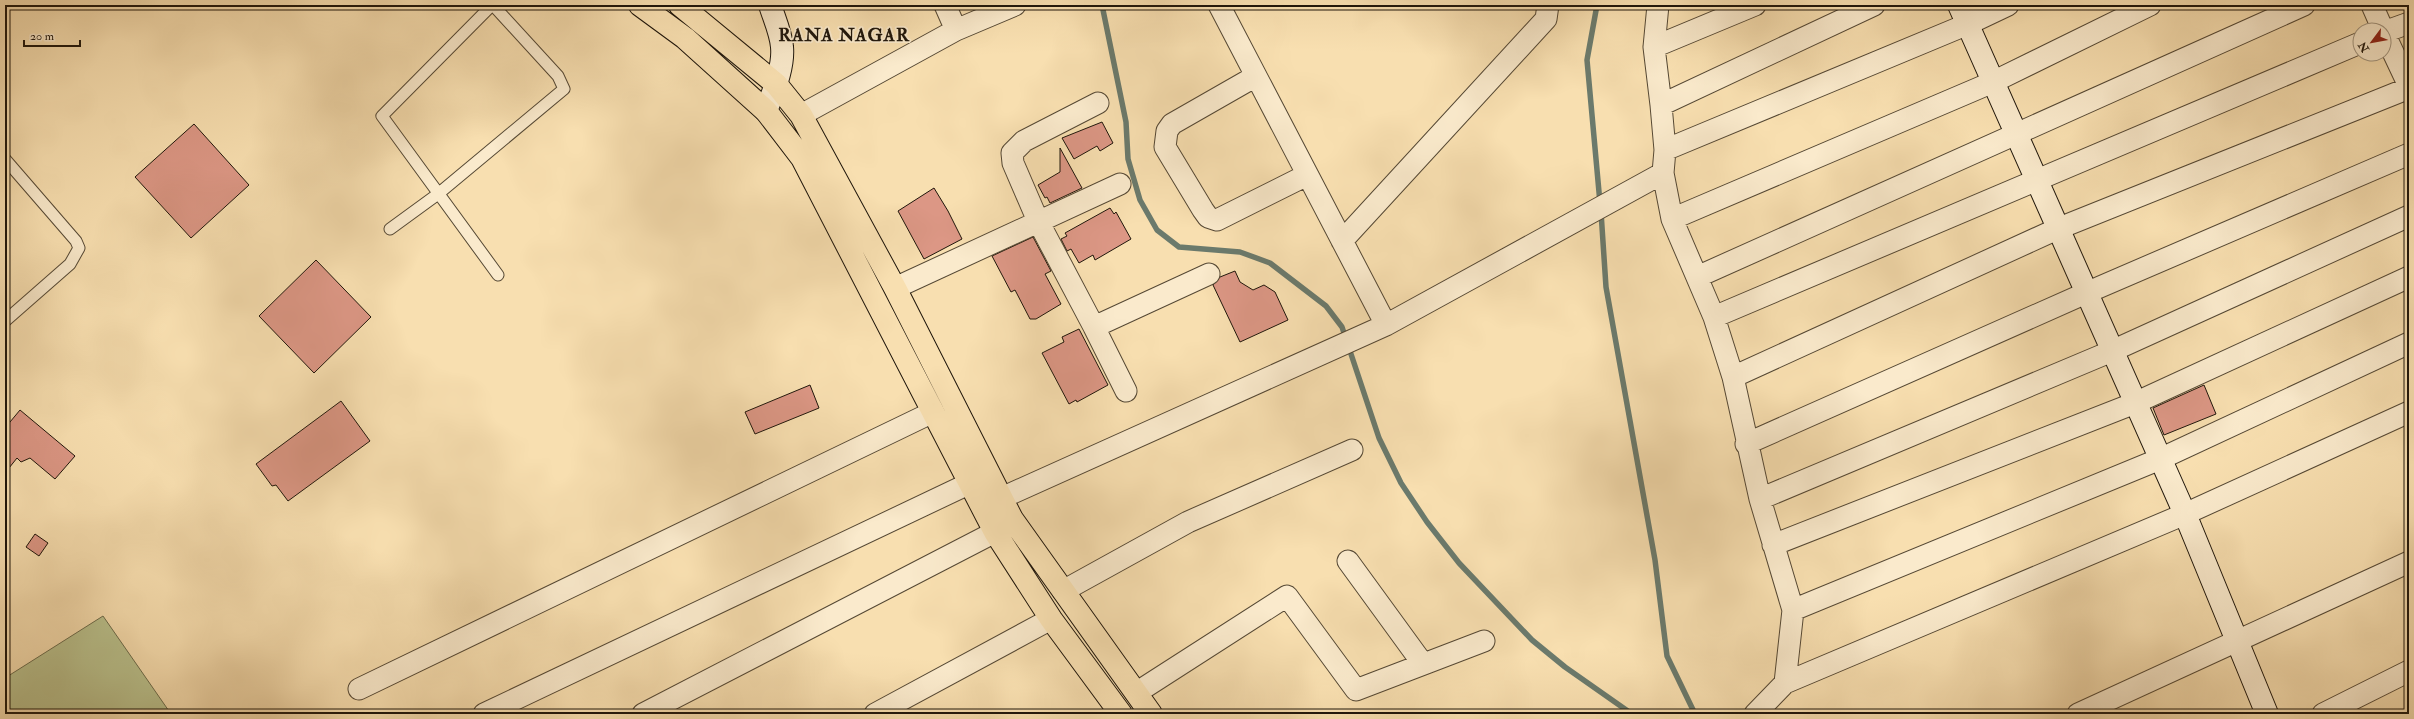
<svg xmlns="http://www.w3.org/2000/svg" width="2414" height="719" font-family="'IM FELL Double Pica',serif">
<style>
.green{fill:#bac28e;stroke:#6c6c4c}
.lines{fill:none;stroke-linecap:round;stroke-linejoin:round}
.stream{stroke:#6b7a6c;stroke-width:5.5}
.building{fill:#dc9785;stroke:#1f160b}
.lane-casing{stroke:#554834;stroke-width:13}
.street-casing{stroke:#554834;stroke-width:23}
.secondary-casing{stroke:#1f160b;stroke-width:24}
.primary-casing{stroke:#1f160b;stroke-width:24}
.lane{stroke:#faeacc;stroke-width:11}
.street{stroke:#faeacc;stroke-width:21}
.secondary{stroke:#faeacc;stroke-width:22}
.primary{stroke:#f8dfb0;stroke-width:22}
.labels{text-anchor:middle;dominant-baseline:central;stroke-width:3.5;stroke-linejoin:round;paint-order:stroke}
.district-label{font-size:18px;font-weight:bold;letter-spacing:1px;fill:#1f160b;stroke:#faeacc}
</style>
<rect width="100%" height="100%" fill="#f8dfb0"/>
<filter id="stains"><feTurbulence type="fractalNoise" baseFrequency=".005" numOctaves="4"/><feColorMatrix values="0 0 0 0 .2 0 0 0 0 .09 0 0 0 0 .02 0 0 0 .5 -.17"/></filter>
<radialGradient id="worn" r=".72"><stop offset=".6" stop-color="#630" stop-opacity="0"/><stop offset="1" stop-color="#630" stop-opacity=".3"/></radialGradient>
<!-- green -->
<path class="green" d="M103,616l68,98h-166v-36z"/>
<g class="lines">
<!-- stream -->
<path class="stream" d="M1102,5l24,117 2,37 12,41 17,30 22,17 61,5 30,11 56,43 16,21 37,111 22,45 26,39 32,41 73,77 33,27 67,47
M1597,5l-10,55 13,143
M1601,212l5,75 49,273 12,96 28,58"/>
</g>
<!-- building -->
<path class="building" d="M1102,122l11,21 -13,8 -3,-5 -23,13 -12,-21z
M194,124l55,61 -58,53 -56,-61z
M1060,148l22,40 -32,15 -3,-6 -2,1 -7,-13 22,-13z
M934,188l14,23 14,28 -38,20 -26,-48z
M1110,208l4,6 2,-2 15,27 -36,21 -2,-5 -14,8 -8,-14 -4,2 -6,-12 6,-3 -2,-3z
M1033,237l18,34 -6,3 16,30 -25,15h-6l-15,-29 -4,2 -19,-36z
M316,260l55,57 -57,56 -55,-57z
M1235,271l5,11 13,8 11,-5 11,7 13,28 -48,22 -27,-57 7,-8z
M1079,329l29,56 -31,17 -1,-2 -7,4 -27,-51 22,-11 -2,-5z
M810,385l9,23 -64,26 -10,-22z
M2204,385l12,29 -52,21 -11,-27z
M341,401l29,40 -82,60 -12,-16 -4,1 -16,-22z
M20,410l55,46 -20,23 -25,-21 -9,4 -4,-4 -12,15v-45z
M35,534l13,9 -9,13 -13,-9z"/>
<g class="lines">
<!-- lane casing -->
<g class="lane-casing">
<path id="lane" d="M492,5l-110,111 116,159
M5,159l71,82 3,7 -9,16 -65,57
M390,229l48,-35 126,-105 -6,-13 -65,-71"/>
</g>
<!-- street casing -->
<g class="street-casing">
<path id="street" d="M945,5l11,25
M1219,5l167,320
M1658,5l-4,42 7,58 4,45 -2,23 9,46 42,98 19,60 27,122 33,111 -8,73
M2372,5l11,25
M2384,32l25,-9
M2384,33l25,53
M1654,47l101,-42
M1256,76l-84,48 -5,7 -2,16 38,63 5,7 9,3 90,-45
M1098,103l-74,38 -12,12 1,10 25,58 56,106 115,-53
M1661,105l213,-100
M801,115l155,-85 59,-25
M1665,150l303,-126 40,-19
M1672,219l321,-137 157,-77
M1342,241l204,-222 2,-14
M1697,277l607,-272
M895,288l225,-104
M1714,317l646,-274
M1094,327l32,64
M1733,377l324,-148 352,-141
M1746,444l340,-151 323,-139
M1760,499l352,-148 297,-135
M986,505l400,-180 277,-152
M1773,545l362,-142 274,-126
M1348,561l75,103
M1063,591l125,-69 164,-72
M1793,610l367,-151 249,-116
M359,689l574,-277
M1136,693l151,-97 69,94 128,-49
M484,714l501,-238
M643,714l352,-182
M875,714l176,-95
M1755,714l30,-31 400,-169 224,-102
M2078,714l331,-152
M2323,714l86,-43"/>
</g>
<!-- secondary casing -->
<g class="secondary-casing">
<path id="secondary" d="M1959,5l226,509 82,200
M766,111c7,-19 18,-43 16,-64 -1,-14 -8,-29 -12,-42"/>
</g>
<!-- primary casing -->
<g class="primary-casing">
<path id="primary" d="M640,5l45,33 81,73 36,47 193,374 56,87 70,95
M680,5l96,79 25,31 94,173 117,231 139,195"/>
</g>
<!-- lane -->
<use href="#lane" class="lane"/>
<!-- street -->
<use href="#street" class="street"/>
<!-- secondary -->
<use href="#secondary" class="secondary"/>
<!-- primary -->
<use href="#primary" class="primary"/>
</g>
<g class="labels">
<!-- district labels -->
<g class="district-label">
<text x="844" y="35">RANA NAGAR</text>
</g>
</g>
<!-- margin -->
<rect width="2414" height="719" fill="none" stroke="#f8dfb0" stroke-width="20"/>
<rect x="6" y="6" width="2402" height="707" fill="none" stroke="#1f160b" stroke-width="2"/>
<rect x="10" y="10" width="2394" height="699" fill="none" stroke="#1f160b"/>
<!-- north arrow -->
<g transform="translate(2372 42) rotate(238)"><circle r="19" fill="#faeacc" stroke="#a2957f"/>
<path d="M0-3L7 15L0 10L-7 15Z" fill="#8f2418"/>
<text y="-6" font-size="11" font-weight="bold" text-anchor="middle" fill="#1f160b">N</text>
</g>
<!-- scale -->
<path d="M24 40v6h56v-6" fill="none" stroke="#1f160b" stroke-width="2"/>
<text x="30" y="40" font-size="12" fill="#1f160b" stroke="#faeacc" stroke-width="3" paint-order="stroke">20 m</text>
<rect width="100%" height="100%" filter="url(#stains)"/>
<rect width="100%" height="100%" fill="url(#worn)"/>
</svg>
